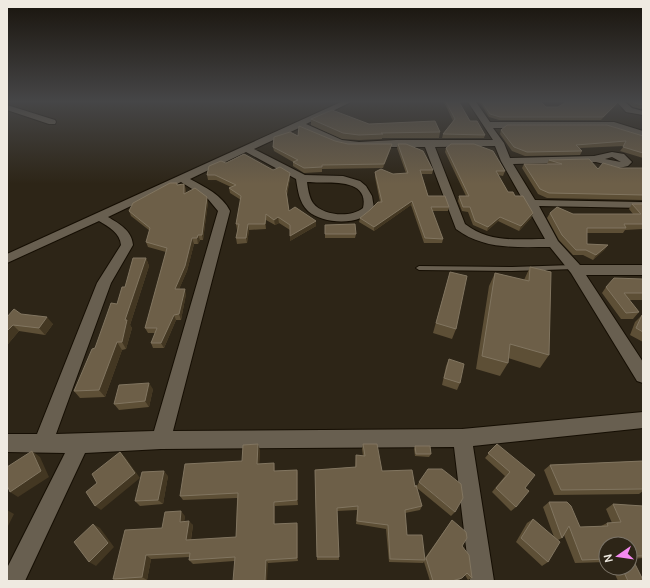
<svg xmlns="http://www.w3.org/2000/svg" width="650" height="588" font-family="Manrope,sans-serif">
<style>
.lines{fill:none;stroke-linecap:round;stroke-linejoin:round}
.lane-casing{stroke:#150e03;stroke-width:2}
.street-casing{stroke:#150e03;stroke-width:2}
.lane{fill:#685f50;fill-rule:evenodd}
.street{fill:#685f50;fill-rule:evenodd}
.wall{fill:#5d4f36}
.shaded-wall{fill:#433722}
.building{fill:#6d5f48;stroke:#817560}
</style>
<rect width="100%" height="100%" fill="#2d2517"/>
<g class="lines">
<!-- lane casing -->
<g class="lane-casing">
<path id="lane" d="M573,265h2l1,2 -1,2 -63,2 -93,-1 -3,-2 3,-2 93,1z"/>
</g>
<!-- street casing -->
<g class="street-casing">
<path id="street" d="M341,102h10l-45,22 36,16 17,2 37,-2h97l-25,-38h8l14,20h124l29,9v6l-30,-9h-120l11,15 6,15 84,-2 18,-4 12,2 8,8 -4,4 -9,2 -23,-6 -83,2 22,36 108,2v6l-104,-2 19,35 22,24h63v10h-57l57,87v21l-6,-2 -66,-108 -21,-26c-34,0 -66,3 -94,-18l-31,-82h-77l-12,-3 -37,-16 -45,21 51,26 38,1 17,5 6,5 6,10 2,12c-12,18 -50,17 -66,3 -9,-9 -10,-20 -12,-32l-50,-27 -56,27c15,8 32,16 40,32l-57,220 289,-2 181,-17v16l-170,18 21,135h-24l-16,-134 -293,2 -76,4 -60,128h-18v-13l58,-115 -58,-1v-18h30l60,-151 24,-38c-1,-12 -12,-18 -22,-24l-92,42v-9zM495,146l6,15 44,78c-30,0 -55,4 -80,-15l-30,-77zM612,157l9,5 -16,-3zM181,182l27,17 10,12 -64,220 -98,3 55,-151 22,-38c-1,-14 -13,-21 -25,-28zM307,182c18,2 63,-6 56,26 -12,10 -40,8 -50,-5 -4,-6 -5,-14 -6,-21z
M617,102h8l7,6 11,3v4l-17,-3z
M7,105l48,15 1,2 -1,2h-6l-42,-14z"/>
</g>
<!-- lane -->
<use href="#lane" class="lane"/>
<!-- street -->
<use href="#street" class="street"/>
</g>
<!-- wall -->
<path class="wall" d="M444,102h22l-7,1 11,18 15,14 -1,3h-42l1,-4 10,-13z
M478,102h63l5,5h12l60,-5 -1,2 -16,16h-102l-10,-3 -8,-13z
M627,102h16v6l-2,1 -8,-2z
M311,119l58,5 71,8 -1,6h-57v1l-23,1 -17,-1 -31,-14z
M501,130l142,6v22l-23,-7 4,-5 -44,2 2,3 -2,4 -55,1 -13,-5 -12,-17z
M298,136l37,5 13,3 43,4 -8,20 -61,1v3l-18,1 -11,-7v-4l-19,-11 -1,-4z
M398,144l35,26 -1,4h-11l7,22 21,11 -1,4h-16l11,28 -1,4h-18l-13,-38 -37,26 -15,-9 1,-4 20,-16 -5,-25v-5l18,2 13,-1 -9,-25z
M446,148l59,23 -2,5 -5,-1 10,17 7,4 18,17 -2,5 -12,13 -21,-10 -11,10 -14,-6 -5,-13 -6,-1 -4,-10 1,-5h7l-21,-44z
M549,160l49,9 22,-1h23v32l-96,-2 -9,-4 -16,-26 2,-4h23z
M226,163l47,7 17,8 -3,17 2,16 27,10v5l-26,15v-11l-11,-7 -4,2 -9,-5v9l-17,1 -2,13 -10,1 -1,-6 2,-8h-1l-1,-6 5,-24 -11,-7 -1,-5 2,-1 -15,-7h-8l-1,-5z
M177,185l9,4v4l22,9 -5,38h-3l-2,4h-4l-7,27 -8,18 7,5 -5,26h-5l-12,28h-11l-2,-5 4,-10h-7l-3,-5 21,-76 -18,-5 -2,-5 4,-11 -19,-15 -2,-5z
M632,204h11v25l-18,1 -2,3h-36v11l21,1 -4,5 -11,10 -10,-5h-10l-14,-15 -12,-22 3,-5 23,1h60l-4,-5z
M325,225l31,9 -1,4h-30z
M146,258l3,8 -19,59 2,3 -6,21 -4,1 -17,47 -25,1 -6,-7 51,-104z
M530,267l19,88 -9,13 -32,-10v5l-8,13 -24,-7 13,-83 6,-13 29,7z
M450,272l6,57 -4,10 -19,-6z
M643,279v21h-14l10,12 -6,7h-12l-19,-26 4,-6z
M21,314l32,10 -8,11 -26,-4 -11,13h-1v-27z
M642,315l1,1v26l-13,-7 5,-13z
M449,359l11,24 -3,7 -15,-5 4,-19z
M153,389l-4,18 -30,3 -5,-6z
M363,444l19,27 33,16 2,-1 2,-4 36,30 -4,4 -34,-28 5,18 -2,4 -15,3 2,22 18,23 27,-38 10,26 10,32 -4,2 -3,-5 -6,5 -2,1h-27l-6,-19 -1,1 -34,-1 -3,-33 -30,-5 1,-14 -20,1 2,49h-22l-2,-90 40,-3 1,-12 7,1 -1,-7z
M497,444l28,44 -9,19 -5,4 -19,-19 13,-16 -20,-18z
M415,446l16,8 -2,3 -14,-1 -1,-7z
M260,450l-1,14 16,4v3l22,-1 1,5v30l-23,1v18l23,3v34l-30,2 -34,-2 -41,3 -4,-4v-3l-38,2 -4,21 -14,1h-16l-4,-2 49,-51 23,-12 -1,5 9,4 -2,15 45,-3 1,-39 -54,2 -3,-4 62,-35z
M643,461v30l-4,3 -85,1 -10,-25 6,-5z
M168,476l-5,28 -23,2 -5,-5z
M549,502l31,25 21,-1 6,-3h5l-6,-14 7,-5 30,2v52l-11,1 11,22h-25l-6,-13h18l-24,-24v18l-31,1 -11,-28 -2,3 -4,2 -10,22 -6,4 -26,-24 11,-19 6,-4 21,18 -11,-30z"/>
<!-- shaded-wall -->
<path class="shaded-wall" d="M618,102l-1,2 -16,16 2,-3z
M392,144l-1,4 -8,20 1,-4z
M290,173v5l-4,18v-5z
M184,184l2,5 -1,10 -1,-5z
M207,197l1,5 -5,38 -1,-5z
M412,201l-1,4 -37,26v-4z
M533,213l-2,5 -12,13 2,-5z
M266,214v15l-1,-5z
M278,217l1,6 -4,2 -1,-5z
M500,217l-2,4 -11,10 1,-4z
M316,221v5l-26,15v-5z
M248,224l1,6 -2,13 -1,-5z
M198,235l2,5 -2,4 -1,-6z
M192,238l2,6 -7,27 -10,23 -2,-5z
M608,245l-4,5 -11,10 3,-5z
M146,258l3,8 -19,59 2,3 -6,21 -4,-7 3,-22z
M185,289l1,5 -5,26 -2,-6z
M174,315l2,5 -12,28 -3,-5z
M47,317l6,7 -8,11 -6,-7z
M13,325l6,6 -11,13 -1,-1v-12z
M117,342l5,8 -17,47 -6,-7z
M149,383l4,6 -4,18 -4,-6z
M258,444l2,6 -1,19 -2,-5z
M32,451l8,6 9,20 -31,20 -8,-5z
M120,452l5,5 15,21 -39,32 -6,-4z
M274,463l1,5v8l-1,-5z
M297,470l1,5v30l-1,-5z
M164,471l4,5 -5,28 -5,-4z
M274,502l1,4v23l-1,-5z
M7,510l7,4 -7,14z
M181,511l4,5 -1,10 -4,-4z
M189,521l4,4 -3,19 -4,-4z
M297,523l1,4v34l-1,-3z
M93,524l7,4 14,19 -18,19 -7,-4z
M146,555l5,4 -4,21 -5,-3z
M266,560l2,3 -1,18h-2z"/>
<!-- building -->
<path class="building" d="M446,102h13l11,19h7l8,14 -42,-1 12,-15z
M482,102h59l5,5h12l8,-5h52l-15,15h-103l-10,-3z
M633,102h10v3l-8,-2z
M332,110l37,14 66,-3 5,11 -59,1 2,1 -24,1 -16,-2 -32,-14z
M507,125h100l36,11v17l-20,-6 3,-6 -50,4 6,6 -55,1 -13,-5 -13,-17z
M299,126l36,15 13,3h44l-8,20 -62,1v2l-18,1 -11,-6 5,-2 -25,-13 1,-10 16,-5 8,4z
M398,144h8l17,7 10,19h-13l8,26h17l4,11h-18l12,32 -18,-1 -13,-37 -38,26 -14,-9 10,-8 8,-8h4l-7,-30 6,-3 12,5 15,-1z
M451,144h23l19,7 12,20h-9l12,21h5l2,4h8l10,17 -12,13 -21,-9 -12,10 -13,-6 -5,-14h-7l-4,-11h10l-23,-48z
M244,154l29,16 7,-3 10,6 -4,18 3,20 6,-4 21,14 -26,15v-11l-12,-8 -4,3 -8,-6 -1,10h-17l-2,14h-10l3,-14h-3l5,-28 -12,-8 7,-3 -21,-10h-8l2,-9 12,-5 5,2z
M589,159l9,10 5,-6 17,5h23v27l-94,-2 -9,-4 -16,-25h38l-13,-4z
M170,183h7v2l7,-1v10l11,-6 12,9 -5,38h-4l-1,3h-5l-7,28 -10,23h10l-6,25 -5,1 -13,28h-10l6,-15h-12l22,-80 -21,-6 4,-14 -21,-17 4,-8z
M632,204h11v20h-19l2,4h-39v16l21,1 -12,10 -10,-5h-10l-14,-15 -12,-22 7,-6 16,7h68z
M355,224l1,10h-31v-9z
M133,258h13l-21,62h2l-5,22h-5l-18,48 -25,1 18,-42 3,-1 16,-45 6,1 5,-17h3z
M530,267l21,5 -2,83 -39,-11 -2,19 -26,-7 13,-83 34,8z
M450,272l17,4 -11,53 -20,-6z
M614,278l29,1v14h-19l15,19 -13,1 -20,-26z
M14,309l7,5 26,3 -8,11 -26,-3 -6,6v-14z
M642,315l1,1v16l-7,-4z
M449,359l15,5 -4,19 -16,-5z
M149,383l-4,18 -31,3 5,-19z
M258,444l-1,20 17,-1v8l23,-1v30l-23,2v22l23,-1v35l-31,2 -1,21h-32l2,-24 -46,3 1,-7 -44,2 -4,22 -29,2 12,-49 37,-2 3,-16 16,-1 -1,11 9,-1 -3,19 50,-3 2,-44 -58,3 5,-32 57,-3 1,-16z
M363,444h14l5,27 30,-1 3,17 1,-2 6,21 -17,4 2,25h15l3,25 -35,-1 -2,-34 -31,-4 1,-15 -21,2 2,49h-22l-2,-87 41,-3v-12l9,1z
M497,444l38,31 -10,13 4,3 -13,16 -20,-19 14,-16 -22,-19z
M415,446h15l1,8h-15z
M32,451l9,20 -31,21 -3,-7v-18z
M120,452l15,21 -40,33 -9,-14 11,-9 -5,-9z
M643,461v28l-82,1 -11,-25z
M428,469h14l19,15 2,14 -8,14 -36,-30z
M164,471l-6,29 -23,1 7,-29z
M549,502h18l4,4 9,21 28,-1 -1,-3 14,-1 -8,-18 30,2v50h-12l12,24v1h-15l-6,-13h8v-24h-24v15l-24,1 -13,-34 -7,12z
M533,519l27,23 -12,20 -27,-24z
M452,520l14,12 1,6 -5,8 7,9 3,23 -5,-5 -5,5 -10,3h-19l-7,-23z
M93,524l15,19 -19,19 -15,-20z"/>
<!-- sky -->
<linearGradient id="sky" x2="0" y2="1"><stop stop-color="#19140d"/><stop offset="0.55" stop-color="#464647"/><stop offset="1" stop-color="#464647" stop-opacity="0"/></linearGradient>
<rect width="650" height="184" fill="url(#sky)"/>
<!-- border -->
<rect width="650" height="588" fill="none" stroke="#efeae1" stroke-width="16"/>
<!-- north arrow -->
<g transform="translate(618 556) rotate(257)"><circle r="19" fill="#2d2517" stroke="#7b7468"/>
<path d="M0-3L7 15L0 10L-7 15Z" fill="#f489f0"/>
<text y="-6" font-size="11" font-weight="bold" text-anchor="middle" fill="#efeae1">N</text>
</g>
</svg>
